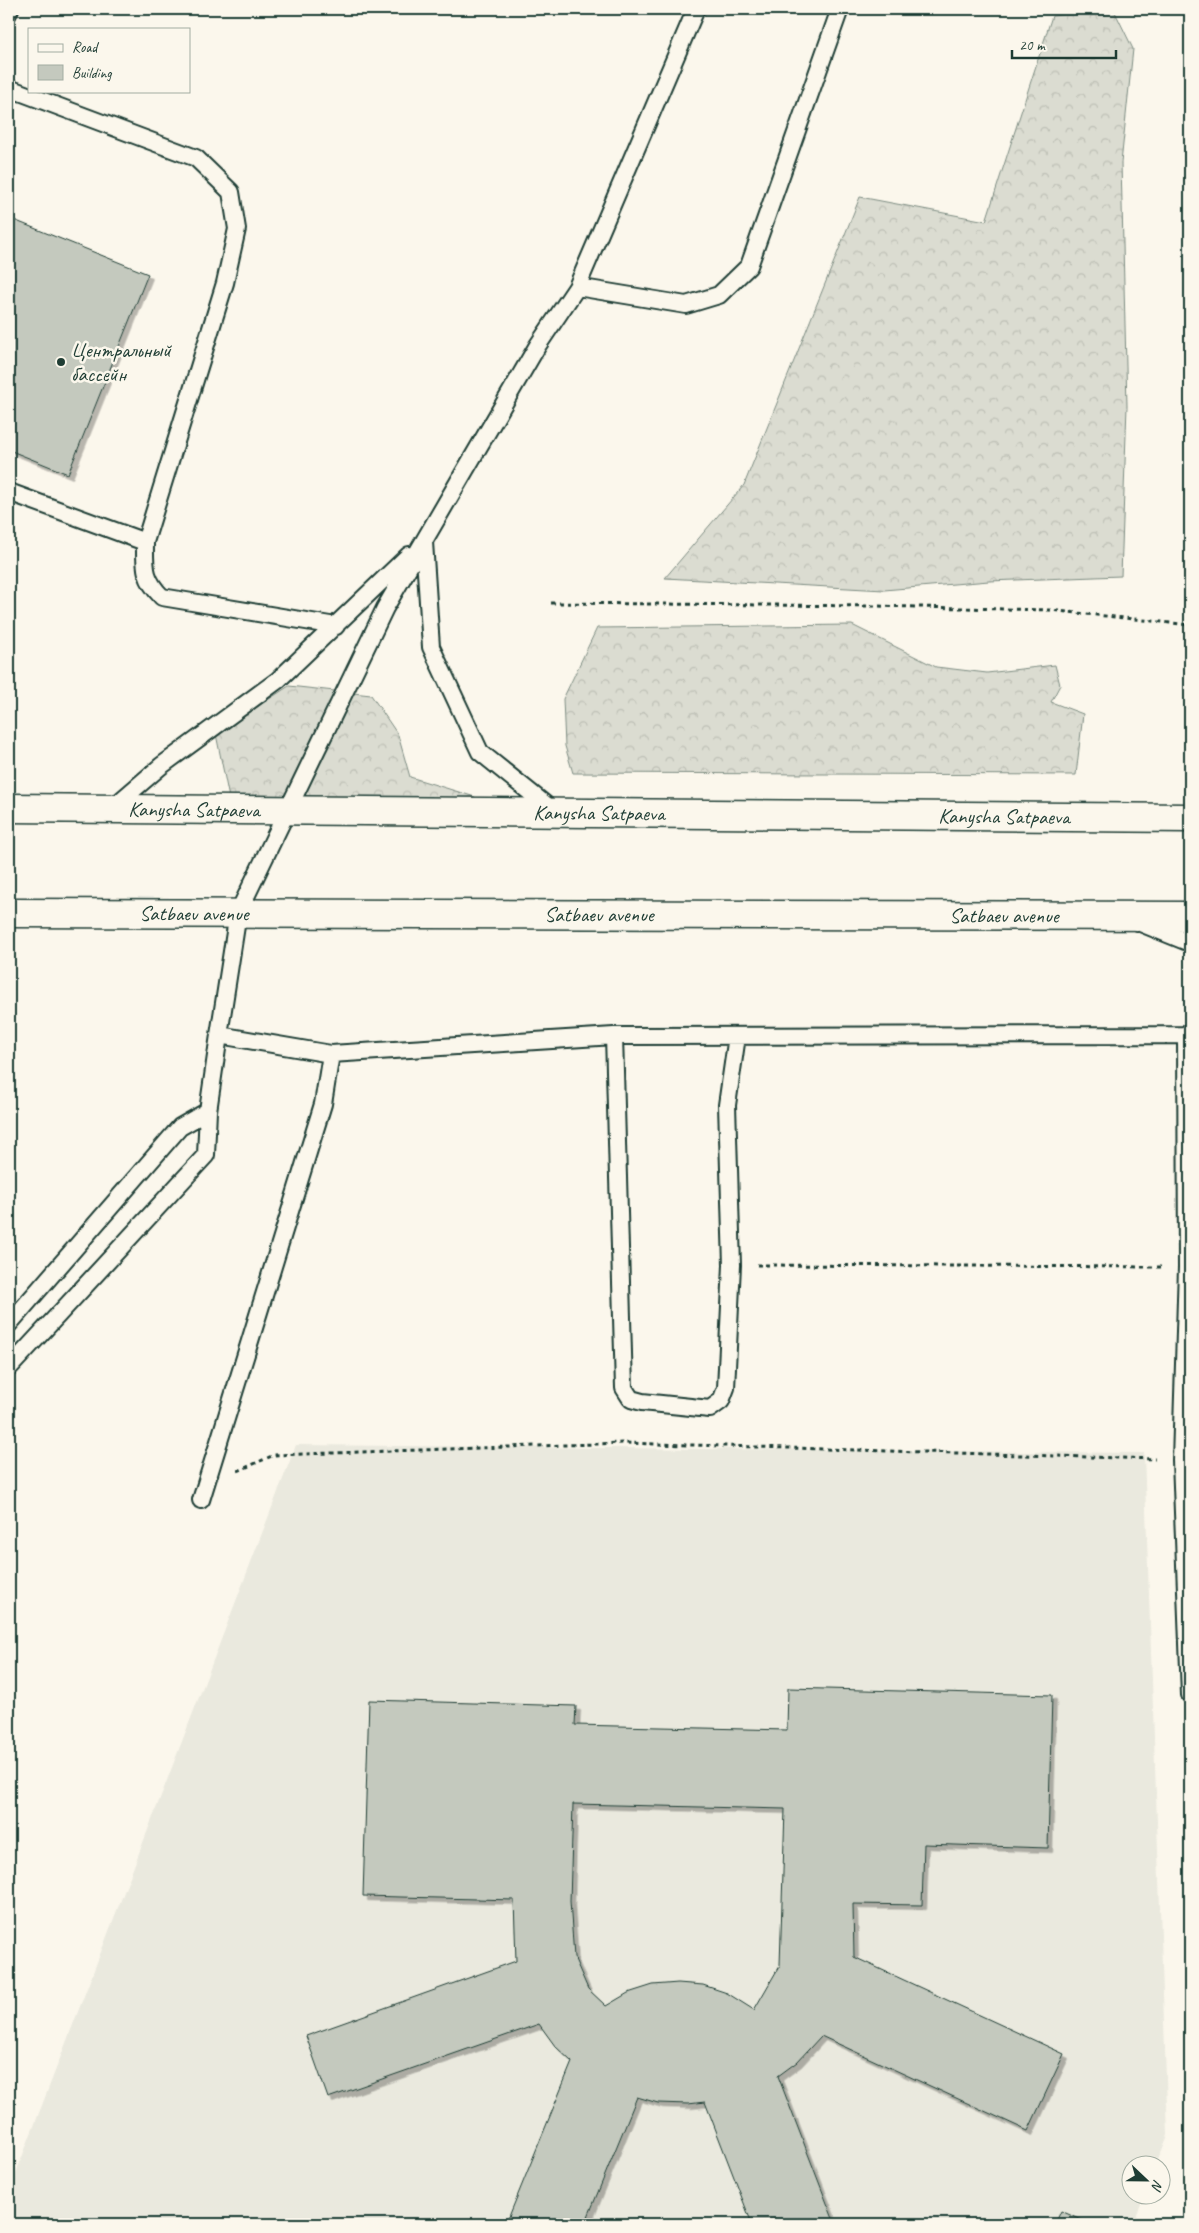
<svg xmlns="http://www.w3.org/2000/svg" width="1199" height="2233" font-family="Caveat,sans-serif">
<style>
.built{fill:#eae9de}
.forest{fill:url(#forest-crowns);stroke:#7d8c82}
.building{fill:#c4c9be;stroke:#1f3d34;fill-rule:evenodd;filter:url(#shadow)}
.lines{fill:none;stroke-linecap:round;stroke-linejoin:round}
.lane-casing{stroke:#1f3d34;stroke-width:20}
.secondary-casing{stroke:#1f3d34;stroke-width:31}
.path{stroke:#1f3d34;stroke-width:3;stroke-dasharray:4 4;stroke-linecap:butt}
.lane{stroke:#fbf7ec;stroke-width:16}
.secondary{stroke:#fbf7ec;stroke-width:28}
.poi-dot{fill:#1f3d34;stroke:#fbf7ec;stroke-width:2}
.labels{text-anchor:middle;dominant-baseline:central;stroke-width:5;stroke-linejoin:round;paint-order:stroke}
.poi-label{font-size:21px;fill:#1f3d34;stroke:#fbf7ec;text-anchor:start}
.street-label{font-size:21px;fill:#1f3d34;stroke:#fbf7ec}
</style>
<defs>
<pattern id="forest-crowns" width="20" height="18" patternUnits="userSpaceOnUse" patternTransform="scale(1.25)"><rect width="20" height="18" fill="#dbdcd1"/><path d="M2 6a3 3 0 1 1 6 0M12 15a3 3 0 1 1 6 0" fill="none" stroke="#bcbeb4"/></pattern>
<filter id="shadow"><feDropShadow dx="4.5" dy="4.5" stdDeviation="0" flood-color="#0004"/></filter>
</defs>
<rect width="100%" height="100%" fill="#fbf7ec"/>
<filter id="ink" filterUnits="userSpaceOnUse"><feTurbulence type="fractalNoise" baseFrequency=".02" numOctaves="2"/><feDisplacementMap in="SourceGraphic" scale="10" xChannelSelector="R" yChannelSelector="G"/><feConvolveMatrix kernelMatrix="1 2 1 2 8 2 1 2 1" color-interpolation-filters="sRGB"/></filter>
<g filter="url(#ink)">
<!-- built -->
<path class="built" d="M296,1445l848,8 24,682 -12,30 -24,1v30h12l-11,28h-1124v-33z"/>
<!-- forest -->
<path class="forest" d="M1114,10l19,39 -12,114 6,243 -6,170 -132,5 -105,9 -219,-12 79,-93 116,-288 126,24 66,-205z
M852,625l84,42 51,6 68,-8 5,20 -9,17 32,12 -7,61 -503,-2 -8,-27 -2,-47 34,-71z
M289,686l82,9 27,40 12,42 65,20 -97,2 -149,-1 -13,-64z"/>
<!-- building -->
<path class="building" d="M9,218l139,56 -80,200 -59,-24z
M788,1688l264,7 -4,153 -124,-4 -2,61 -69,-1 1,53 210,97 -36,77 -207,-95 -24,26 -19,14 57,148h-83l-47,-122 -17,2 -30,-1 -21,-6 -52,127h-79l66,-162 -17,-16 -16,-22 -211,74 -22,-62 210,-75 -2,-61 -151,-4 6,-196 207,6 -1,19 212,5zM573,1804l212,5 -5,156 -26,45 -27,-17 -24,-8 -25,-2 -25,2 -25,8 -22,13 -18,-17 -14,-32 -4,-56z
M1061,2211l28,12 -1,1h-33z"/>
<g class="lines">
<!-- lane casing -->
<g class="lane-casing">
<path id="lane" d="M840,9l-91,257 -30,29 -33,10 -109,-18 -39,58 -153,263 -147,305 -19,122 112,19 283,-18 572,-1 4,-4
M9,12l1,-3
M9,88l187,70 35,34 6,37 -12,54 -80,259
M577,287l119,-278
M9,492l136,50c0,24 -2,36 17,55l174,29
M424,542l7,105 49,105 76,61
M111,809l50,-43 117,-86 131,-125
M1138,922l52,21
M1186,1035l1,232 -6,193 9,235
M614,1036l10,352 7,11 11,3 68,7 11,-8 5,-13 6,-123 -5,-160 10,-69
M9,1324l171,-197 28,-16
M9,1368l197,-213 2,-44 11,-76
M201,1500l122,-396 8,-50"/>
</g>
<!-- secondary casing -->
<g class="secondary-casing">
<g id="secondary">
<path id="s1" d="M9,808l1181,10"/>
<path id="s2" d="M9,913l1181,3"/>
</g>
</g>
<!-- path -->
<path class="path" d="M551,603l323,3 175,4 141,15
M757,1265l404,2
M238,1471l36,-16 350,-12 531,16"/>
<!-- lane -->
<use href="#lane" class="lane"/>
<!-- secondary -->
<use href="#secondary" class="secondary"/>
</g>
</g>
<!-- markers -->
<circle class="poi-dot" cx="61" cy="362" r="5"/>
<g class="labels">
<!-- poi labels -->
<g class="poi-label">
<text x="71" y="350">Центральный<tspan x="71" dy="24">бассейн</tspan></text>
</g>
<!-- street labels -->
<g class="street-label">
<text stroke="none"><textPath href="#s1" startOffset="185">Kanysha Satpaeva</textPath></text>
<text stroke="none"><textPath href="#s1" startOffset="590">Kanysha Satpaeva</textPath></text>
<text stroke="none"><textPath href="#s1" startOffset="995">Kanysha Satpaeva</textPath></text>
<text stroke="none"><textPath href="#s2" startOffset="185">Satbaev avenue</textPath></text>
<text stroke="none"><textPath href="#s2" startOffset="590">Satbaev avenue</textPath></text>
<text stroke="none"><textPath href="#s2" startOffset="995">Satbaev avenue</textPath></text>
</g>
</g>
<!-- margin -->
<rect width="1199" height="2233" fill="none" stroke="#fbf7ec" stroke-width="30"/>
<rect x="15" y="15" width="1169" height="2203" fill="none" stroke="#1f3d34" stroke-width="2" filter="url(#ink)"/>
<!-- legend -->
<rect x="28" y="28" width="162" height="65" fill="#fbf7ec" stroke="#a3ada2"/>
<rect x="38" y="44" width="25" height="8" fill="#fbf7ec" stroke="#a3ada2"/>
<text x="72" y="52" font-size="15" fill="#1f3d34">Road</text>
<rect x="38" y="65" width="25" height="15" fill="#c4c9be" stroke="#a3ada2"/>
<text x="72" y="78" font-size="15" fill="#1f3d34">Building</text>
<!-- north arrow -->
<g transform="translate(1146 2180) rotate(112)"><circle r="24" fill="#fbf7ec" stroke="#a3ada2"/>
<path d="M0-4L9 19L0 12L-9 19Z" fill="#1f3d34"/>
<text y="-8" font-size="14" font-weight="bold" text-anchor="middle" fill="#1f3d34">N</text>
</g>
<!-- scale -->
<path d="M1012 50v8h104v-8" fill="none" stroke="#1f3d34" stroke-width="2.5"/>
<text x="1019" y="50" font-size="15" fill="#1f3d34" stroke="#fbf7ec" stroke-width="4" paint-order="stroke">20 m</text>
</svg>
